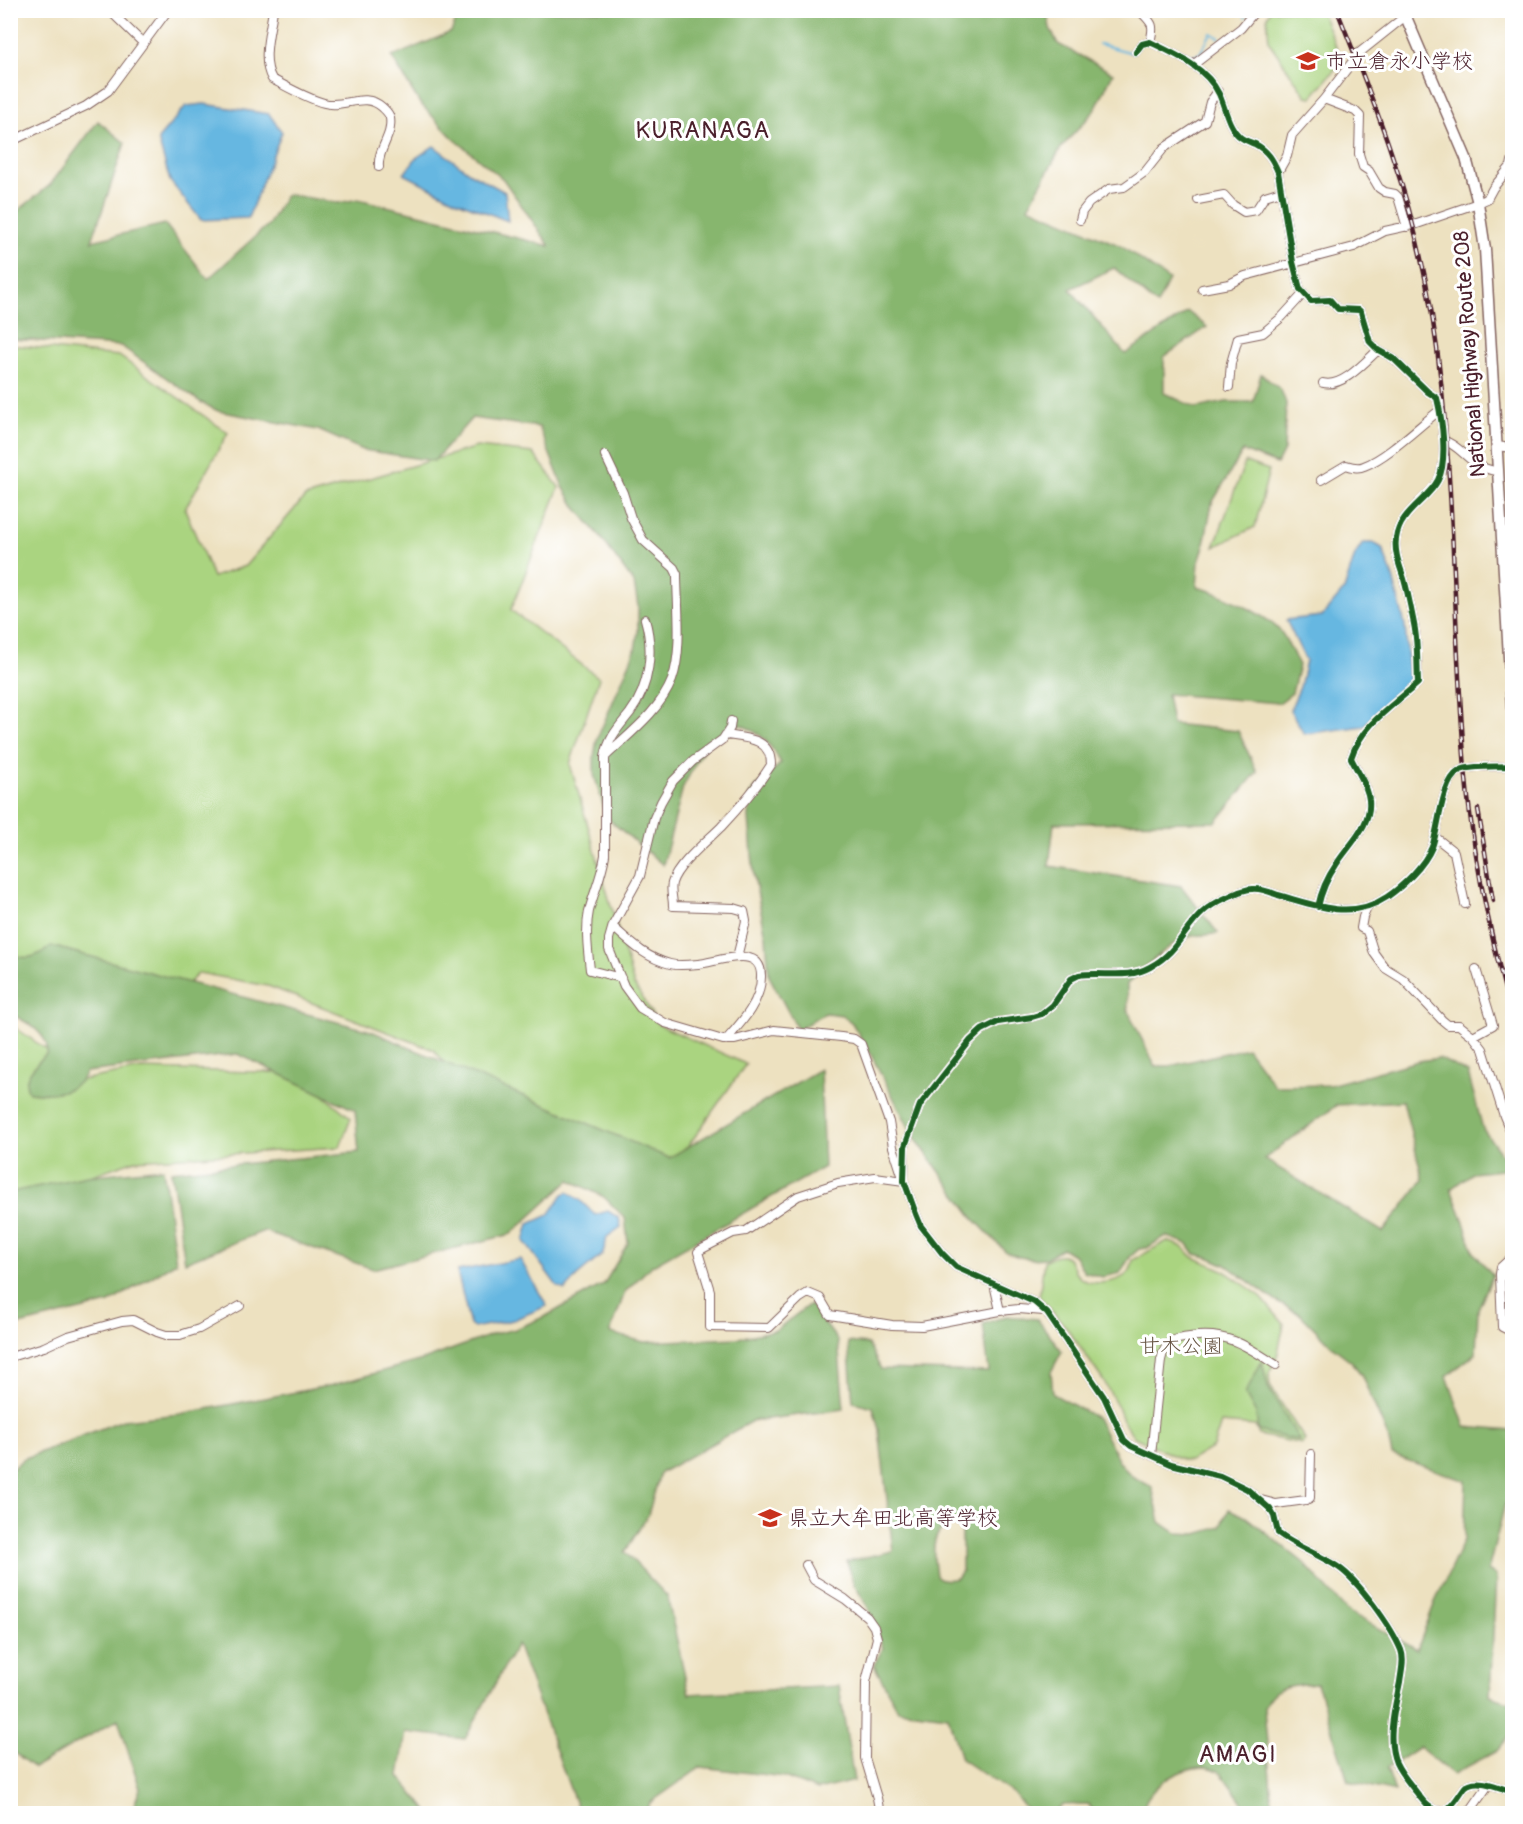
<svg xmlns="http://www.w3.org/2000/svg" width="1523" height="1824" font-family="Pangolin,'Klee One',sans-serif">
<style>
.green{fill:#aad480;stroke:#7a7a56;stroke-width:1.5}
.forest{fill:#87b66e;stroke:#686a4c;stroke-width:1.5;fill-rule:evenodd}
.water{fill:#66b7e1;stroke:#586b86;stroke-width:1.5}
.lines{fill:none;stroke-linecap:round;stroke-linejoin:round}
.stream{stroke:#66b7e1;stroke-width:2}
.minor-casing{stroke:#83635f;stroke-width:10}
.highway-casing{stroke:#83635f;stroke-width:13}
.minor{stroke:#fff;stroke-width:8}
.highway{stroke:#fff;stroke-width:10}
.rail-casing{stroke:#4a1f2b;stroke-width:4.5}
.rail{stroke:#fff;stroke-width:2;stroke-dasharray:7;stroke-linecap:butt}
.cycleway-casing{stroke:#fff;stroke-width:10}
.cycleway{stroke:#1b5e20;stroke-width:6}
.labels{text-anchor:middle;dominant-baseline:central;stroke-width:6;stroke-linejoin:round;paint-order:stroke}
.poi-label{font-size:21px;fill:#4a1f2b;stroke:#fff;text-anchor:start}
.street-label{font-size:21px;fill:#4a1f2b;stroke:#fff}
.park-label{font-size:21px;fill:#675544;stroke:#fff}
.quarter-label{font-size:24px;letter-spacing:1.5px;fill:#4a1f2b;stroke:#fff}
</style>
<rect width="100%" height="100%" fill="#fff"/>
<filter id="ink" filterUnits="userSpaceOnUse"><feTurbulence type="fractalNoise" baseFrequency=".0167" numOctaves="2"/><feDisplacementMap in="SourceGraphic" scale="12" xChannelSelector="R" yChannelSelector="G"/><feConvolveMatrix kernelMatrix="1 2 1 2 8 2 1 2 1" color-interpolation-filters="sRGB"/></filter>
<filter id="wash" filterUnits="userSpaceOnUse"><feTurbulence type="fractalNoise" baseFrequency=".008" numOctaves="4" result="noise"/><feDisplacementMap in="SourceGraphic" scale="24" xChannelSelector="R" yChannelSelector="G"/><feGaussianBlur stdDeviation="1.35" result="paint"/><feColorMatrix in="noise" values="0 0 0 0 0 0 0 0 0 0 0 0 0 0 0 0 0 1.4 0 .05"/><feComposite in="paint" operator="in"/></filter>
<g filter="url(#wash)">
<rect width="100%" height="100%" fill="#ede1c0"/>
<!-- green -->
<path class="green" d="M1271,10l50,1 21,50 -30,36 -6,-1 -37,-54 -2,-26z
M11,345l108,11 109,77 -43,76 28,68 32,-11 60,-69 172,-50 56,6 26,34 -48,123 88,68 -29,86 64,221 25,40 87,39 -67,95 -68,-13 -134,-42 -43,-54 -166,-64 -69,-13 -40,39 -148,-47z
M1245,462l24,8 -14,57 -41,20z
M10,1024l44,31 1,30 86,-16 156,4 54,45 -11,29 -205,13 -124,44z
M1167,1241l16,6 10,10 30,13 36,25 25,29 -7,33 -8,17 1,12 35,54 -3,4 -43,-9 -4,-9 -34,-3 -8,24 -23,14 -7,-1 -49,-23 -10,-14 -6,-16 -14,-25 -19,-28 -19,-27 -27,-30 5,-36c5,-3 11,-7 18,-6 11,2 10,15 17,22 11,10 39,6 49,-4 3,-3 4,-8 5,-13z"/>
<!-- forest -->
<path class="forest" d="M460,11h587l3,17 8,16 55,29 -18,37 -34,38 -33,59 93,39 48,34 -12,25 -43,-37 -44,21 55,65 63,-42 19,15 -43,30v36l32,15 30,-6h27l8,-28 20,16 5,13 -2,47 -7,14 -34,-13 -31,52 -9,47 -4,12 -2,25c22,5 70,28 84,45 7,9 12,23 18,33l-7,28 -13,10 -112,-9 5,30 66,7 19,41 -41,50 -162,1 -5,43 132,20 37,47c-10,3 -20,1 -29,4 -23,7 -43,31 -62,47l1,27 27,55h15l77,-18 28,38 55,-1 88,-24 21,-3 29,15 15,56 29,40 -40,4 -21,16 12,30 11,34 19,22 -15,34 -2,44 -29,23 18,51 47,4v75l-7,-2 -17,67 8,5 -6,120 22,7v30l-15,18 -44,23 -34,-27 -32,21 8,24 -47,-11 -31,-98c-21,2 -45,0 -53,25l9,105h-23l-28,-39c-22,-21 -79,10 -79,39h-48l-7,-9 -25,1 -10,8h-24l-14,-18 -54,-36 -13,-43 -50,-6 -24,-45 9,-17 -16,-43 -14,-22 -6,-22 46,-10 -14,-121 -6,-23 -20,-5 -5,-60 20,2 13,25 108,3 -6,-48 23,-8 31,3 25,32 -11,21 2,22 44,24 22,43 11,14 22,12 8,35 16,11 21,1 24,-7 8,-18 17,8 58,46 43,48 70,39 18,-48 29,-62 2,-59 -74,-26 -4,-18 -27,-63 -10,-13 -17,-13 -34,-34 -23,-12 -51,-37 -18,-8 -13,-3 -7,-10 -22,-8 -19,12 -8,1 -9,8 -10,16 -18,4 -18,-5 -9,-16 -13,-8 -16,10 -14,1 -13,-2 -13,-5 -31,-32 -62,-85 -44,-84 -17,-28 -10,-8 -16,-2 -7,3 -21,14 -29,-54 -3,-39 -12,-61 -5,-57 1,-26 31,-30c-13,-22 -18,-29 -42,-39l-34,22 -22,41 -20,78 -56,-47 -13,-43v-19l3,-17 38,-89 3,-19v-25l-4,-23 -35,-48 -22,-26 -14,-22 -24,-60 -67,-9 -38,43 -71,-11 -45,-20 -100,-19 -16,-8 -81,-57 -110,-7 -1,-122 40,-32 48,-64 27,22 -33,98 73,-17 43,55 61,-55 17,-30 53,9 19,-4 192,47 -47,-67 -50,-41 -34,-36 -27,-45 59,-25zM1403,1101l20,79 -40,52 -119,-73 73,-54zM952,1524l8,4 2,4v39l-5,7c-7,2 -16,3 -21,-3 -3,-19 -7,-45 16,-51z
M51,946l320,85 298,127 151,-89 4,98 -173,99 -26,26 -15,41 34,9 94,-4 38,-8 34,-26 28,37 6,68 -92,12 -92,52 -12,42 -23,37 42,44 22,98 150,-8 15,95 -36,9 -34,-13 -83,-10 -51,36 -5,10h-66l-62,-169 -52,95 -59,-7 -7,44 30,37h-298l9,-24 -22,-70 -84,49 -23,-18 -1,-279 13,-12 100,-39 57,-6 153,-29 93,-26 68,-25 22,-5 32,-14 56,-31 24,-41 -3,-25 -21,-21 -34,-17 -59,54 -138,35 -109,-38 -79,31 -14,-91 188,-19 -4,-42 -117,-56 -152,18c-10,22 -36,23 -57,20 -10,-14 9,-29 18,-39 3,-19 -22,-32 -36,-39v-60c17,7 25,3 40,-8z
M163,1168l13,94 -67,41 -98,24v-135l76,-16z
M1262,1361l6,26 32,54 -42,-10 -2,-17 -11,-20z"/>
<!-- water -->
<path class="water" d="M204,104l65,10 13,18 -34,86 -47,2 -31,-39 -12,-42 28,-33z
M434,146l36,27 35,19 3,29 -53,-21 -51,-26 12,-16z
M1363,543h11l8,5 11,29 12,48 5,58 -46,43 -60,8 -14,-24 10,-23 6,-26 -20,-41 36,-4 22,-26 11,-35z
M568,1192l12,8 15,15 13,-4 11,7 2,9 -14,10 -4,17 -26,22 -12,14 -8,-4 -33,-45 5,-17 20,-9 14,-21z
M520,1259l27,47 -34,14 -39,8 -4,-3 -13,-54z"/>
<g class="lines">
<!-- stream -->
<path class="stream" d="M1245,18l5,-8
M1099,44l34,9
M1176,51c27,10 22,4 35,-18l9,5"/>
</g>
</g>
<g filter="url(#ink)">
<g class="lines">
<!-- minor casing -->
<g class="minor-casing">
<path id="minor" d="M109,10l34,33
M273,10c-3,22 -12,50 -1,69 17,9 34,19 52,24 20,6 40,-12 58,4 3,3 7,6 8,11 3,19 -13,31 -11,49
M1139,10c13,13 16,14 11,32
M1136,52l6,-8 8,-2c25,12 57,26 69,52 6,13 9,32 20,42 4,4 11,6 16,8 13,7 18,16 23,28l15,90 7,27 11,12 19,-1 8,9 21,1 2,2 9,30 8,8 16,9 34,33 9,6c5,21 11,63 1,82 -10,20 -39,32 -42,59 -2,14 4,27 8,40 4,14 7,30 10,45 4,19 3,39 4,59 -25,23 -56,41 -67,75 6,13 17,28 18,42 3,26 -21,45 -33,65 -9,13 -15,27 -18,42
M1193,65l48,-37 15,-18
M1324,99l31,12 5,5 -1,38 4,13 6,4 10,17 6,4 10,2 3,3 9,30
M10,142l76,-36 22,-15 60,-81
M1278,172l9,-16 5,-21 32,-36 35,-46 54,-43
M1198,200l26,-5 9,10 11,7 12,-2 9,-14 16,-5
M1080,220l2,-8 7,-9 20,-14 15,-2 21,-15 19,-24 41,-27 5,-19 8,-11
M1202,289l27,-5 16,-8 109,-29 31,-16 32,-7 61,-21 9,-4 6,-11 18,-22 1,-5
M1323,383c19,5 42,-21 55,-33
M1229,387l2,-24 7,-25 25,-5 19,-16 21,-23
M1443,440c21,7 28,29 54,31
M1496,446l16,2
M605,455l18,38 8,25 12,22 31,28 3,6c0,32 6,76 -5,106 -12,31 -43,54 -66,76
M1321,480l25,-15c6,2 12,4 18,1 24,-9 55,-40 76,-56
M731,721l-1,7 -7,11 -30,22 -20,20 -12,21 -7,16 -14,58 -27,49 -4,14v10l15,37 16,22 25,15 58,17h12l39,-10 67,7 13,2 7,5 28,78 4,25 11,34 -29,-4 -37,6 -40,13 -52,35 -13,2 -31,16 -4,3 12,39v36l59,1 31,-30 8,-5 12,5 10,17 62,10 30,1 78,-15 19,-2 25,2
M726,735c21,3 45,3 45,30 -14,22 -32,43 -50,62 -14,14 -44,38 -49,56 -2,8 1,14 1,23l61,2 10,3 2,10 -9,36
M1512,766c-13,1 -43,-1 -53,5 -18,11 -20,57 -27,76 -8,19 -29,39 -45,50 -36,24 -72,8 -109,-2 -8,-3 -18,-7 -26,-6 -8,0 -15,4 -22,7 -9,4 -20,9 -27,16 -21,19 -24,39 -53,55 -23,13 -47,4 -71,8l-8,4 -18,26 -11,9 -10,3 -34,5 -16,8 -12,11 -50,64 -15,41 -1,35 12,33 5,12 21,27 14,14 78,35 13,11 57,84 20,43 7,6 40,18 49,12 27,13 23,20 4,7 4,17c18,14 41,21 60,34 20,13 54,61 63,83 4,10 0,22 -1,32 -5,25 -14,57 -4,81 5,11 14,21 21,30 7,10 16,21 29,17 9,-6 12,-14 19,-23 10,-11 36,1 47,5
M1435,837l19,15 11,52
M1368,906l-5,11 -2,11 6,3 7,22 11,15 18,11 39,41 6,5h11l14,11 10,13 21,67 8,19
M613,927c18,16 33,31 57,37 8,2 19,1 28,0 20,-2 64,-21 63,13 0,25 -20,46 -35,63
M621,978l-31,-8c-2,-19 -5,-40 -1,-59 5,-19 13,-36 16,-56v-98c3,-19 14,-30 25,-44 20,-27 24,-63 15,-94
M1473,1036l20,-11 -17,-56
M1512,1257l-11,10 -1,7 2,53 10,5
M994,1284l6,27
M10,1357l34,-10 24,-11 54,-15 11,-1 24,12 9,3h14l19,-6 41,-23
M1512,1397l-1,5h1
M1151,1455l10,-95c5,-20 9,-20 29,-23 36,-6 57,9 86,28
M1261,1500l15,4 30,-4 4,-2 1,-44
M806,1565l8,15 31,19 22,18 7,10 3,11 -11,44 -1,76 12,40 3,16
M1468,1814l21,-30"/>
</g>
<!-- highway casing -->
<g class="highway-casing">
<path id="highway" d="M1403,10l63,148 12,45 7,46 27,459"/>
</g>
<!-- minor -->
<use href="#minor" class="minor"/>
<!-- highway -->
<use href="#highway" class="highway"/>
<!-- rail casing -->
<g class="rail-casing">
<path id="rail" d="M1337,10c19,48 39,96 55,145 25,73 41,150 49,227 14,128 13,257 24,386 7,84 25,167 47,248
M1478,809l15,92"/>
</g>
<!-- rail -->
<use href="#rail" class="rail"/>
<!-- cycleway casing -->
<g class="cycleway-casing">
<path id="cycleway" d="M1136,52l6,-8 8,-2c25,12 57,26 69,52 6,13 9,32 20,42 4,4 11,6 16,8 13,7 18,16 23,28l15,90 7,27 11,12 19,-1 8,9 21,1 2,2 9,30 8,8 16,9 34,33 9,6c5,21 11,63 1,82 -10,20 -39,32 -42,59 -2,14 4,27 8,40 4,14 7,30 10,45 4,19 3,39 4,59 -25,23 -56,41 -67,75 6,13 17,28 18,42 3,26 -21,45 -33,65 -9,13 -15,27 -18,42
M1512,766c-13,1 -43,-1 -53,5 -18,11 -20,57 -27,76 -8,19 -29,39 -45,50 -36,24 -72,8 -109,-2 -8,-3 -18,-7 -26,-6 -8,0 -15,4 -22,7 -9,4 -20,9 -27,16 -21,19 -24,39 -53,55 -23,13 -47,4 -71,8l-8,4 -18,26 -11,9 -10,3 -34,5 -16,8 -12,11 -50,64 -15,41 -1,35 12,33 5,12 21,27 14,14 78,35 13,11 57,84 20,43 7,6 40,18 49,12 27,13 23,20 4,7 4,17c18,14 41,21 60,34 20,13 54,61 63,83 4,10 0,22 -1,32 -5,25 -14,57 -4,81 5,11 14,21 21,30 7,10 16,21 29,17 9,-6 12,-14 19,-23 10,-11 36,1 47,5"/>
</g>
<!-- cycleway -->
<use href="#cycleway" class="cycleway"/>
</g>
</g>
<!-- icons -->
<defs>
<g id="school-bare" transform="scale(1.8)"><path d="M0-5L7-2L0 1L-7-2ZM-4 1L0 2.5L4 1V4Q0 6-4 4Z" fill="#c8321e" stroke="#fff" stroke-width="2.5" paint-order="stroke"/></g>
</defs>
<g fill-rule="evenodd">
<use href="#school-bare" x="1308" y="61"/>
<use href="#school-bare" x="770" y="1518"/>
</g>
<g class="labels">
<!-- poi labels -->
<g class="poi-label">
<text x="1326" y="61">市立倉永小学校</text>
<text x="788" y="1518">県立大牟田北高等学校</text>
</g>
<!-- street labels -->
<g class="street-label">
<text transform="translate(1470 354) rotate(-94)">National Highway Route 208</text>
</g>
<!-- park labels -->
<g class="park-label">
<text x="1181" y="1346">甘木公園</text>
</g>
<!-- quarter labels -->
<g class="quarter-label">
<text x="703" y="130">KURANAGA</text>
<text x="1238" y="1754">AMAGI</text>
</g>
</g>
<!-- margin -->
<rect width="1523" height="1824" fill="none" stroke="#fff" stroke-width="36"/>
</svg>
